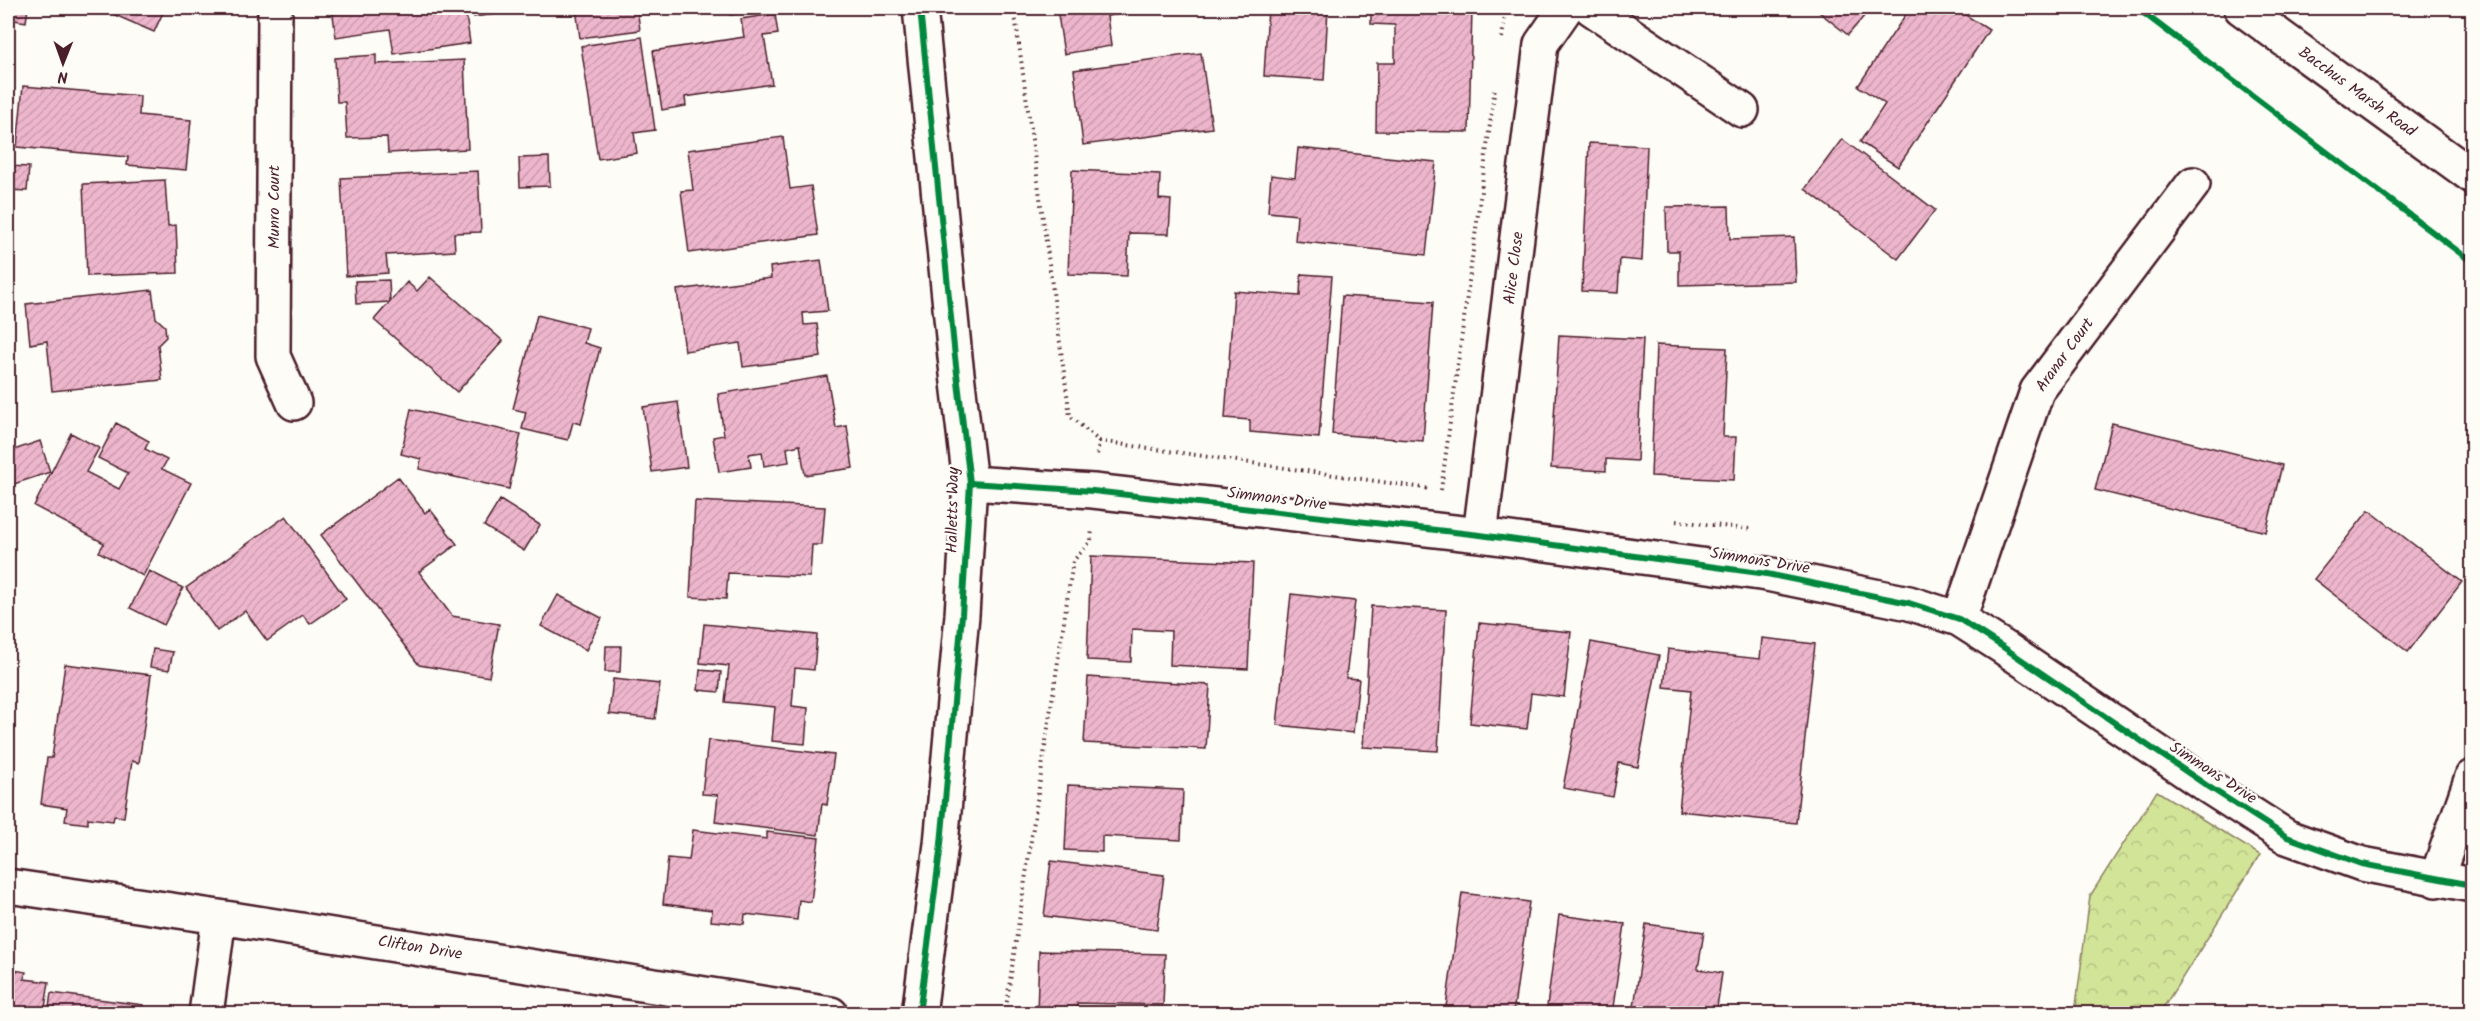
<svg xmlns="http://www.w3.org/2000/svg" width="2480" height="1021" font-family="Kalam,sans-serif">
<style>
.park{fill:url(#park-crowns);stroke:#8e8262;stroke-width:1.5}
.building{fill:url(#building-hatch);stroke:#4a1f2b;stroke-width:1.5}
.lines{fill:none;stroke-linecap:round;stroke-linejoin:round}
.minor-casing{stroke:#4a1f2b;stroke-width:38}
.tertiary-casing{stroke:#4a1f2b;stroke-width:38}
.secondary-casing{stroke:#4a1f2b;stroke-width:38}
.path{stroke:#4a1f2b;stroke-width:4;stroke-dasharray:1.5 4.5;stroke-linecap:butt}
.minor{stroke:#fdfcf7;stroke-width:33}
.tertiary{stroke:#fdfcf7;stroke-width:33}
.secondary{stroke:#fdfcf7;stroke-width:33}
.cycleway-casing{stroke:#fdfcf7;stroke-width:10}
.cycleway{stroke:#00873e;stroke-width:6}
.labels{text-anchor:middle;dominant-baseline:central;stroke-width:5;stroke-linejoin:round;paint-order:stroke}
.street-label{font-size:16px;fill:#4a1f2b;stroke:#fdfcf7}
</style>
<defs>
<pattern id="park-crowns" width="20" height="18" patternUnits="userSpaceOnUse" patternTransform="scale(1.5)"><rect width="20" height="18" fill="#d2e498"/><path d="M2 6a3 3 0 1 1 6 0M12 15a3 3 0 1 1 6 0" fill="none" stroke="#b6c383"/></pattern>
<pattern id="building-hatch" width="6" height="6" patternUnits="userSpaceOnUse" patternTransform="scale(1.5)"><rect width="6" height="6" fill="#edb6cc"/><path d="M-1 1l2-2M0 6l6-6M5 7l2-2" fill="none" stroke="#cd9caf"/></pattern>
</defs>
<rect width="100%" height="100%" fill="#fdfcf7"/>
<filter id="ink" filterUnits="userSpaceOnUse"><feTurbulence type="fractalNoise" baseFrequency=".0167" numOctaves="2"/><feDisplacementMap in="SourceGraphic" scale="12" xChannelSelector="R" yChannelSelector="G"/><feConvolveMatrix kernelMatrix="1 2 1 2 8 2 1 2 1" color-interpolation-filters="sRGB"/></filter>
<g filter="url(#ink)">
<!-- park -->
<path class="park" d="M2157,791l103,64 -100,158h-85l15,-117z"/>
<!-- building -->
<path class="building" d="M8,8h20l-2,14 -18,-3z
M99,8h66l-11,24z
M332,8h133l5,35 -76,11 -4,-25 -54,8z
M473,8h31v5l-30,4z
M576,8h61l3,22 -60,8z
M647,8h45l-44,5z
M729,8h49l-48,7z
M1057,8h106l-56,8 4,30 -47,8z
M1268,8h60l-4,72 -60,-4z
M1371,8h101l-3,124 -93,-1 1,-68h18v-38l-24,-1z
M1814,8h57l-23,27z
M1910,8h45l34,22 -91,137 -38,-25 25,-38 -27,-18z
M775,14l3,20 -14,2 8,48 -87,13 1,9 -24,4 -9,-59 91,-14 -3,-18z
M642,37l13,93 -21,3 3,20 -39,6 -17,-113z
M1201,53l11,75 -129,17 -9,-75z
M376,55v9l88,-4 4,89 -80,4 -1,-16 -40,1 -2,-36h-8l-2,-44z
M23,86l117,10 -1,19 52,5 -5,50 -59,-5 1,-8 -111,-10z
M783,137l7,52 21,-3 7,49 -129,18 -8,-62 12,-1 -5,-40z
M1842,139l93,71 -37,49 -93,-70z
M1589,143l58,3 -5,115 -22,-2 -2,34 -36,-2z
M1298,148l138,14 -10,93 -131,-14 2,-26 -29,-3 3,-37 24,3z
M549,157l1,29 -30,1 -1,-29z
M8,166l21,1 -2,24 -19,-1z
M1072,170l88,4 -1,25 12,1 -2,34 -40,-1 -2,43 -59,-2z
M478,171l3,61 -27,1 1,18 -69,4 2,18 -42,3 -5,-98z
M165,180l3,46 8,-1 2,48 -91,3 -4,-92z
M1729,206l1,33 64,-2 2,45 -117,3v-34h-12l-1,-44z
M821,260l7,51 -25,2 1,12 13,-1 4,33 -78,10 -3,-24 -55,8 -8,-61 94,-12 -1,-11z
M1301,274l31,2 -13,162 -69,-6v-12l-25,-2 9,-127 66,5z
M430,277l73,64 -46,51 -83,-72 33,-38 10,9z
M389,280l1,22 -34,2 -1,-23z
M152,290l4,28 9,8 1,11 -8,8 4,35 -110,11 -5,-50 -17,3 -4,-40z
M1342,296l91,6 -10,139 -91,-7z
M8,304h6l-1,20 -5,-1z
M537,315l51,13 -4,15 16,5 -19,76 -8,-2 -5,18 -46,-11 4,-17 -13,-3z
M1559,335l84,4 -6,122 -31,-2v12l-55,-3z
M1656,345l71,3 -4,89h13l-2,43 -83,-4z
M827,376l9,52 11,-2 6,42 -48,7 -5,-30 -13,3 2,14 -25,4 -2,-14 -13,2 2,13 -32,5 -6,-35 11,-2 -6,-41z
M678,402l9,65 -35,5 -9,-65z
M411,409l110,25 -12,55 -90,-20 2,-10 -20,-5z
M116,423l33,18 -4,8 22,11 -5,9 29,14 -48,93 -44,-24 5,-9 -70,-37 37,-73 28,15 -13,24 33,17 9,-16 -30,-15z
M2112,423l170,42 -16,67 -171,-42z
M40,441l10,31 -42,14v-34z
M398,477l27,36 5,-4 27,35 -38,28 33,44 47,8 -10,53 -70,-12 -98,-130z
M500,500l40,25 -16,26 -40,-25z
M695,501l130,6 -3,38h-10l-2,32 -82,-4 -2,26 -36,-2z
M2369,510l93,72 -54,70 -94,-73z
M286,516l60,83 -36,25 -7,-9 -36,26 -22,-30 -28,20 -31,-43z
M1091,556l162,7 -5,106 -78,-4 1,-34 -39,-2 -1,33 -44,-2z
M149,571l34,17 -19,37 -34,-17z
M1291,594l64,7 -9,77 13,1 -6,54 -76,-8z
M558,595l44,23 -16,32 -45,-24z
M1371,606l75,4 -8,141 -75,-4z
M1479,623l92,9 -7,65 -33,-4 -4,36 -57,-6z
M704,624l113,11 -3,35 -19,-2 -3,38 16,2 -3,36 -33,-3 3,-34 -50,-5 4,-36 -29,-3z
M1762,638l53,6 -19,179 -117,-12 12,-121 -27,-3 4,-38 92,10z
M1591,642l68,13 -21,112 -19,-4 -6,34 -50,-9z
M606,646h15l-1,26h-15z
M153,649l20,3 -4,18 -19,-3z
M65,664l86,11 -12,88 -7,-2 -8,56 -10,-1 -1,5 -25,-3v6l-23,-3 2,-13 -26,-4 6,-46h5z
M700,670l21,2 -2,20 -21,-2z
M1088,677l122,8 -4,64 -122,-6z
M613,679l47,5 -5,35 -46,-5z
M708,740l126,15 -7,50 -5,-1 -4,31 -103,-13 3,-27 -16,-1z
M1068,785l115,5 -2,50 -79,-4v16l-37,-2z
M693,830l74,9v-7l52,6 -8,64 -12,-2 -2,20 -52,-6 -1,10 -33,-3 1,-11 -49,-6 5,-46 21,2z
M1051,861l113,14 -7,55 -113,-14z
M1462,893l67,9 -16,112h-68z
M1559,915l66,9 -13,90h-66z
M1646,924l58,8 -6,37 24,4 -6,41h-83z
M1039,951l126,3 -2,51 -86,-2v11h-40z
M8,969l18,3 -2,7 25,3 -5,32h-36z
M51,993l92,12 -2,9h-93z"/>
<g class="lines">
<!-- minor casing -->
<g class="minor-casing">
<path id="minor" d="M275,8l-2,348 21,47
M1591,8l151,102
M970,483l123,8 387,44 287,39 142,29 50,16 44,28 203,138 81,52 75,27 110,21
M1480,535l61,-491 25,-36
M1959,619l78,-228 156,-207
M2436,880l36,-103
M8,886l211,31 612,97
M206,1014l13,-97"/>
</g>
<!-- tertiary casing -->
<g class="tertiary-casing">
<path id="tertiary" d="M919,1014l22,-170 21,-229 8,-132 -15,-126 -35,-349"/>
</g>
<!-- secondary casing -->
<g class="secondary-casing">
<path id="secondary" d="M2241,8l231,168"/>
</g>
<!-- path -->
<path class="path" d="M1014,8l56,408 29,25 -2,14
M2470,17h2
M1502,38l4,-30
M1099,441l332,48
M1441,490l54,-403
M1676,521l74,8
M1005,1014l68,-453 18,-20 1,-13"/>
<!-- minor -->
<use href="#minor" class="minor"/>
<!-- tertiary -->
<use href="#tertiary" class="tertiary"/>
<!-- secondary -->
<use href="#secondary" class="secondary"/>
<!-- cycleway casing -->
<g class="cycleway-casing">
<path id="cycleway" d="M2137,8l335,254
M970,483l123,8 387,44 287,39 142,29 50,16 44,28 203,138 81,52 75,27 110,21
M919,1014l22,-170 21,-229 8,-132 -15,-126 -35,-349"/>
</g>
<!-- cycleway -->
<use href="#cycleway" class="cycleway"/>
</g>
</g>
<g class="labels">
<!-- street labels -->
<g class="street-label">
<text transform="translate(2357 92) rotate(36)">Bacchus Marsh Road</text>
<text transform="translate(274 207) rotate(-90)">Munro Court</text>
<text transform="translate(1514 268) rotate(-83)">Alice Close</text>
<text transform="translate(2065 355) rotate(-54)">Aranar Court</text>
<text transform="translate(1277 499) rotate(7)">Simmons Drive</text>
<text transform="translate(953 510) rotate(-89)">Halletts Way</text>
<text transform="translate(1760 561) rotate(9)">Simmons Drive</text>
<text transform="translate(2213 773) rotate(33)">Simmons Drive</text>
<text transform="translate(420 948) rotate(9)">Clifton Drive</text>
</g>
</g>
<!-- margin -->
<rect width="2480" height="1021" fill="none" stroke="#fdfcf7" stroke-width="30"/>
<rect x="15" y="15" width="2450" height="991" fill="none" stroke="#4a1f2b" stroke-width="2" filter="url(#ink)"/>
<!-- north arrow -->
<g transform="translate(63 63) rotate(181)" stroke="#fdfcf7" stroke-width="4.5" paint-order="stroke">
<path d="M0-4.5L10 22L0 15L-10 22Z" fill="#4a1f2b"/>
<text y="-9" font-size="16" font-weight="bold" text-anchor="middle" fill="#4a1f2b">N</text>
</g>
</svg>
